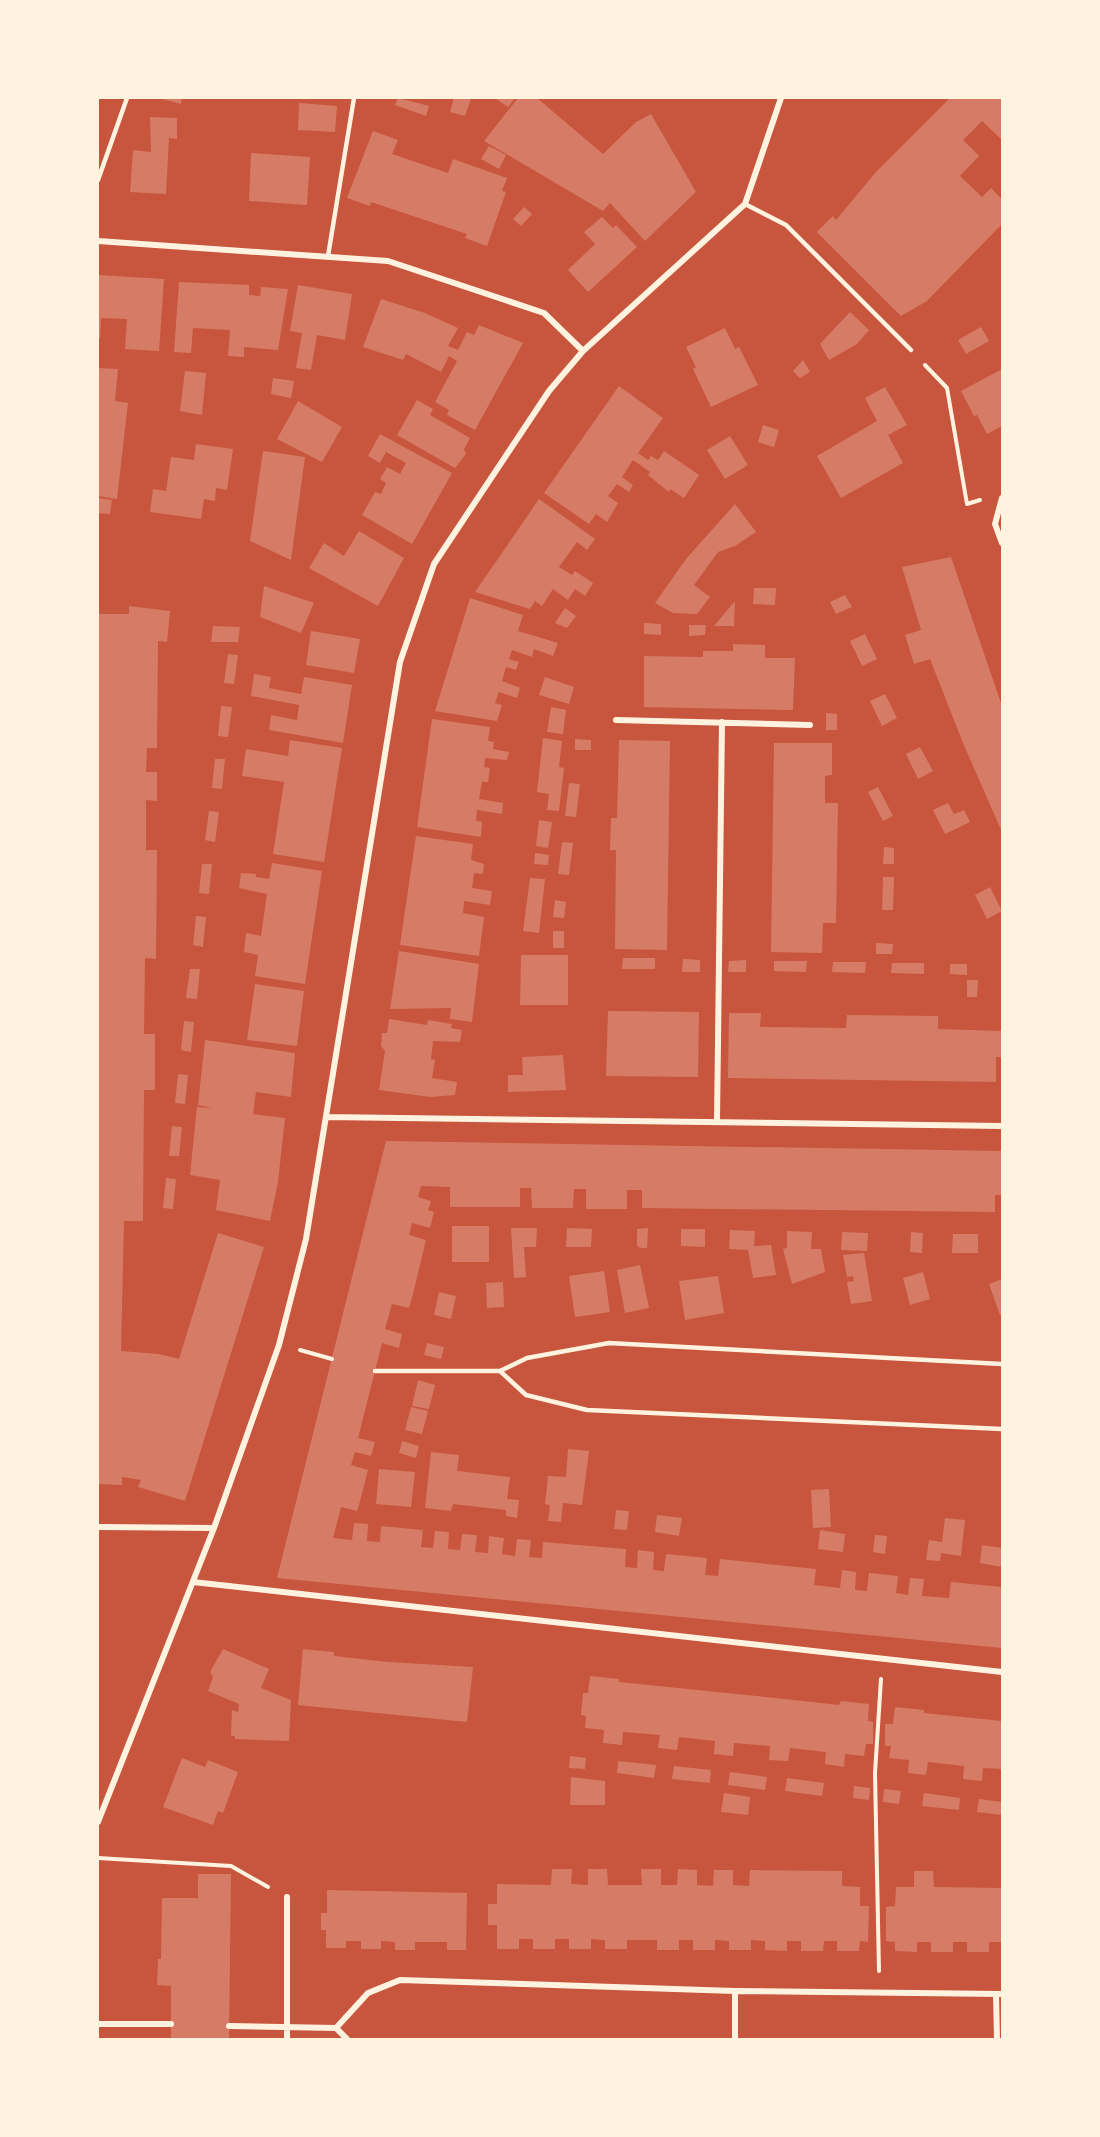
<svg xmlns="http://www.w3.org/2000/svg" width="1100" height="2137" font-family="'Archivo Narrow',sans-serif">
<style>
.building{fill:#d67c66}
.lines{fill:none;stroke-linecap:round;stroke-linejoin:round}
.path{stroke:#fff3e0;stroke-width:4}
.service{stroke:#fff3e0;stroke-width:4.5}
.minor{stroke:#fff3e0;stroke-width:6}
</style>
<rect width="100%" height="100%" fill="#c8553d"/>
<!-- building -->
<path class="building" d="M159,98h23l-1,6z
M398,98l31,8 -3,10 -31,-11z
M454,98h17l-6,18 -15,-4z
M495,98h20l-7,9z
M518,98h19l66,56 33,-32 15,-8 45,78 -51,49 -35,-38 -7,8 -119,-70z
M950,98h52v42l-20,-19 -19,19 16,16 -19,20 22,21 9,-9 11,11v25l-75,77 -26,15 -84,-84 16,-16 3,4 40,-48z
M299,103l38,3 -2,26 -37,-2z
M150,117l27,1v21l-8,-1 -3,56 -36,-2 3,-42 18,2z
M373,131l25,9 -6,14 56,19 5,-14 54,19 -5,13 4,1 -19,54 -22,-8 2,-4 -96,-32 -1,4 -23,-8z
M489,146l17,9 -7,14 -18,-10z
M251,153l59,4 -3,48 -58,-4z
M524,207l8,7 -11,12 -8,-7z
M602,217l11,11 3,-3 21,22 -49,45 -20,-22 27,-26 -11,-12z
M98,275l66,4 -5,72 -34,-2 2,-30 -26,-1 -1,20h-2z
M179,282l70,3v10l11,1 1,-9 27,2 -10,61 -34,-3v10l-16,-1 2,-26 -37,-2 -2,25 -17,-1z
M298,285l54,9 -7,46 -28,-5 -6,35 -15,-2 6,-35 -12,-2z
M381,299l44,14 33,15 -10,18 10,4 9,-18 7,3 5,-10 44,18 -48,87 -28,-15 2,-5 -14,-8 22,-41 -8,-5 -8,16 -35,-18 -3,6 -40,-13z
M850,312l19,18 -12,14 -28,16 -9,-16z
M981,327l8,14 -23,13 -8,-14z
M725,328l10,21 4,-2 19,38 -47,22 -18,-38 3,-2 -10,-20z
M803,360l7,12 -10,6 -7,-7z
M98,368l20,1 -3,32 13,2 -11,96 -19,-3z
M1002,369v57l-15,8 -10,-19 -3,1 -13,-25z
M185,371l21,2 -4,42 -22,-4z
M273,378l21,3 -3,17 -20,-4z
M619,386l44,32 -25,35 10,7 3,-4 7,4 6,-9 35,24 -15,23 -14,-9 -1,3 -21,-17 2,-3 -17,-12 -11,17 11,8 -4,7 -12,-8 -9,12 10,7 -11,19 -11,-8 -7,10 -45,-31z
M885,387l22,38 -19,10 15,28 -62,35 -24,-42 60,-35 -12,-23z
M417,400l16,9 -3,6 40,23 -6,11 2,5 -11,14 -58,-33z
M298,401l44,26 -20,35 -45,-23z
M763,425l16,5 -5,17 -16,-5z
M380,434l72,39 -40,71 -50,-29 13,-23 6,2 5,-11 -6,-4 7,-12 13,7 6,-11 -20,-11 -6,11 -12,-7z
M730,436l18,29 -23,14 -18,-29z
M196,444l37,5 -6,41 -11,-2 -1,13 -11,-2 -3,20 -51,-7 3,-23 13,2 5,-34 23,3z
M263,451l42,6 -14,103 -41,-19z
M98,498l14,2 -2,14 -12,-1z
M539,499l56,40 -8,11 -10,-8 -18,25 13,8 3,-4 18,12 -8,13 -10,-7 -7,11 -15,-11 -11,17 -7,-5 -5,8 -55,-17z
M735,504l21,28 -21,14 -17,6 -13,18 -11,15 16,12 -13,17 -24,-1 -18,-10 31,-44z
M359,531l45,27 -26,48 -69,-38 15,-25 20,13z
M951,557l51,149v126l-39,-89 -33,-84 -16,5 -9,-29 16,-5 -19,-63z
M264,586l50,17 -13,30 -41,-16z
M754,588h22l-1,17 -22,-1z
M845,595l7,12 -16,7 -6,-12z
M470,598l53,17 -5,16 40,12 -5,13 -19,-7 -2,8 -20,-7 -3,9 10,3 -3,8 -10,-3 -4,14 18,7 -3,10 -18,-6 -4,11 7,2 -5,16 -62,-10z
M735,601l-1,25h-20z
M129,606l41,5 -3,31 -9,-1 -1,107h-10l-1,24h11v29l-11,-1v50h11l-1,109 -11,-1 -1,76h11v56h-11l-1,131h-19l-3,130 38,3 20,5 39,-126 46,14 -79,254 -47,-14 3,-7 -19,-3v8l-24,-1v-870h31z
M565,608l11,8 -9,12 -12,-5z
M644,623l17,1v11l-17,-1z
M689,625h17l-1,10 -16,1z
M213,626l27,1 -2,15h-27z
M311,631l49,8 -6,34 -48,-8z
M865,634l12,25 -15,7 -12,-25z
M733,644l32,1v13h30l-2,52 -149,-3v-51l59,1v-6h30z
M228,654l10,1 -4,29 -10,-1z
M254,674l17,3 -2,11 32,6 3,-17 48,8 -9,58 -74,-13 2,-15 26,5 2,-15 -48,-9z
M545,677l29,10 -5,17 -30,-9z
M885,694l12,24 -15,8 -12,-25z
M221,706l11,1 -4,30 -10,-1z
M551,707l15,3 -3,24 -16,-2z
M826,713l11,1v16h-11z
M432,719l58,8 -2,14 6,1 -1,7 16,3 -2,8 -22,-2 -1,9 6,1 -2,14h-6l-3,17 24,4 -1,11 -25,-4 -1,11 6,1 -1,15 -64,-10z
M543,738l19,3 -3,26 5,1 -5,43 -12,-1 2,-16 -12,-2z
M575,739l16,1v10h-16z
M290,740l52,8 -18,114 -51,-8 11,-72 -42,-6 4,-27 42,7z
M619,740l51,1 -3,209 -52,-1 1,-99h-6l1,-32h6z
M774,743h58v32l-7,1v27h13l-2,120h-13l-1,30 -51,-1z
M920,747l13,24 -15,8 -12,-25z
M215,759h10l-3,30 -10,-1z
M569,783l11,1 -4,33 -11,-1z
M878,787l15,29 -10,5 -15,-29z
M948,803l6,11 10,-4 6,12 -25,12 -12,-24z
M209,811l10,1 -4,30 -10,-2z
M539,820l13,2 -4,26 -12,-2z
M416,836l57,8 -2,16 13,4 -1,10 -9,-1 -2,15 20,3 -2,14 -26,-4 -1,12 21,4 -5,39 -79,-11z
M562,842l11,1 -4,32 -11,-1z
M884,847l10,1v16h-11z
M535,853l14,2 -1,10 -14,-1z
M272,863l50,8 -17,113 -50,-8 3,-21 -14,-3 2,-19 15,3 6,-42 -28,-6 2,-15 15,1v3l13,2z
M202,864h10l-3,30 -10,-1z
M883,877h11l-1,33h-11z
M530,878l15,1 -6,54 -16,-2z
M990,887l12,24 -15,8 -12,-24z
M555,900l11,2 -2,16 -11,-1z
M196,916l10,1 -3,30 -10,-2z
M553,931h11v17h-11z
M876,943l17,1 -1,10h-16z
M399,951l80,13 -7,58 -22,-3 1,-11 -61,1z
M521,955h47v50h-48z
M623,958h32v11h-33z
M683,959l17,1v12h-18z
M746,960v12h-18l1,-11z
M774,961h33l-1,11 -32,-1z
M833,962h33l-1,11 -33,-1z
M892,963h32v11l-33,-1z
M950,964h17v11l-17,-1z
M190,969h10l-3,30 -11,-1z
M967,980h11l-1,17h-10z
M255,984l49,7 -7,55 -50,-6z
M608,1011l91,1 -1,65 -92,-1z
M729,1013h32l-1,14 86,1 1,-13 91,1v13l64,2v26h-6v25l-268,-4z
M389,1019l38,6 1,-5 24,4 -1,4 11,2 -2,12 -27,-1 -2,18 4,1 -3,18 25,4 -2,13 -25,2 -51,-7 6,-39 -4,-5 1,-13h5z
M184,1021l10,1 -3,30 -10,-2z
M205,1040l90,13 -4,44 -35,-5 -3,22 32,4 -7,64 -8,39 -54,-11 4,-30 -30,-5 7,-68 16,1 -15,-3z
M563,1055l3,35 -58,2v-17h15l-1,-18z
M178,1074l10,1 -3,29 -10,-1z
M172,1126l10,1 -3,29h-10z
M386,1141l616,10v44h-7v17l-353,-4v-18h-15v19h-41v-20h-12l-1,19h-41l-1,-20h-11v19h-70v-20l-29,-1 -3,11 13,4 -3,9 6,2 -4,16 -18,-5 -3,12 17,5 -13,54 -4,14 -17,-4 -7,25 17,5 -3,14 -17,-5 -24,95 17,4 -4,14 -16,-4 -4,13 17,5 -9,35 -2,6 -16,-4 -8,31 19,2 2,-17 14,1 -1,17 13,1 1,-16 42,4 -2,17 12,1 2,-17 14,1 -1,17 12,1 2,-16 15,1 -2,17 13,1 1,-17 15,2 -2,16 13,2 2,-17 14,1 -2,17 13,1 1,-16 83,7 -1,18 12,1 1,-18 16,2 -1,18 11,1 2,-17 41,4 -2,17 13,1 2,-17 96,10 -2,16 26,3 2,-18 14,2 -1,18 12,1 2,-18 29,3 -2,17 12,2 2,-17 14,1 -2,17 27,2 2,-16 51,5v61l-725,-70z
M166,1178l10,1 -3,30 -10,-1z
M452,1226h37v36h-37z
M511,1228h26l-1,19h-12l2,30 -12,1z
M567,1228l25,1 -1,18h-25z
M648,1228l-1,20h-6l-4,-2v-17z
M681,1229h24v18l-24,-1z
M730,1230l25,1 -1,15 17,-1 5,30 -23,3 -5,-28 -19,-1z
M787,1231l25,1 -1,17h10l4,23 -33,12 -9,-35 4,-1z
M842,1232l26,1 -1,18 -26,-1z
M911,1232l12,1 -1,20 -12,-1z
M953,1234h25v19h-26z
M864,1253l8,48 -21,3 -4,-22 7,-1 -1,-5 -6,1 -4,-22z
M640,1265l9,43 -24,5 -8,-43z
M604,1271l6,41 -35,5 -6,-41z
M923,1272l7,27 -20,6 -7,-27z
M718,1276l6,37 -39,7 -6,-39z
M1002,1279v36h-2l-11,-31z
M503,1282l1,25 -17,1 -1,-25z
M439,1292l17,4 -5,23 -17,-4z
M427,1343l17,4 -3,12 -17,-4z
M418,1380l17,5 -6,24 -17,-3z
M411,1407l17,4 -6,23 -17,-4z
M402,1441l17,5 -3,12 -17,-5z
M568,1449l21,2 -7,54 -19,-2 -2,19 -13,-1 2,-16 -5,-1 3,-28 18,1z
M431,1452l28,3 -2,16 53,6 -3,22 12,1 -2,18 -11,-2v-6l-27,-3 -26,-3 -2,7 -26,-3z
M379,1469l36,3 -4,35 -35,-3z
M829,1489l2,38 -18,1 -2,-38z
M616,1510l13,1 -2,19 -13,-1z
M657,1515l25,3 -3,18 -24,-4z
M945,1518l20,2 -4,36 -20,-3 -1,8 -14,-1 3,-20 13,2z
M820,1530l25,4 -2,18 -25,-3z
M875,1535l12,1 -2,18 -12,-2z
M982,1545l20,3v19l-22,-4z
M223,1649l46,20 -8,19 30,12 -2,41 -54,-2v-3h-4l1,-26 6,2 1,-8 -31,-13 5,-14 -3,-5z
M303,1649l31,3v4l54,6 85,5 -6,55 -169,-17z
M590,1676l29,3v3l166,17 54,6 2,-4 28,3 -1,17 5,1v22h-7l-2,12 -19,-2 -1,13 -19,-3 1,-12 -36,-4 -2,13 -19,-1 1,-14 -36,-3 -1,13 -19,-2 1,-13 -36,-4 -2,13 -19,-2 2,-13 -37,-3 -1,13 -19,-2 1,-13 -19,-2 1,-12 -5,-1 2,-22h5z
M895,1707l29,3v3l78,8v48l-19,-1 -1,13 -19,-2 1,-13 -36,-4 -2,13 -18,-2 1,-13 -20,-2 2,-12h-6v-22h8z
M570,1756l16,2 -1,11 -16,-1z
M182,1758l23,9 3,-7 30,12 -15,41 -5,-2 -5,14 -50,-18z
M618,1761l38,4 -2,13 -37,-5z
M674,1766l37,4 -1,13 -38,-4z
M730,1772l37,5 -2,13 -37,-5z
M571,1777l34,4v24h-35z
M787,1778l37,5 -2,13 -37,-5z
M854,1786l16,2 -1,12 -16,-2z
M884,1789l17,2 -2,13 -16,-2z
M724,1793l26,4 -2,18 -27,-3z
M924,1793l36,5 -1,12 -37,-4z
M979,1799l23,3v13l-25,-3z
M552,1869h20l-1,15 17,1v-16h19l1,16h34l-1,-16h20v16h16l1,-16 19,1v15l16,1 1,-16h19v15l16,1 1,-16 92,1v15l18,1v19h9l-1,36 -8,-1 -1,10h-22v-10h-13l-1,10h-22v-10h-14v10l-22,-1v-9l-14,-1v10h-22v-9l-14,-1v10h-22v-10h-14v10h-22v-10h-30v9h-22v-9l-14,-1v10h-22v-10h-14v10h-22v-10h-14v10h-22v-24h-9v-21h9v-20l54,1z
M914,1871h19l1,16 68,1v54h-13v10h-22v-10h-14v10h-22v-10h-14v10l-22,-1v-9l-9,-1v-34l9,-1 1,-19h18z
M198,1874h33l-2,166h-58v-54l-14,-1 1,-26h3l1,-61h36z
M327,1890l140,3 -1,57h-19v-8h-32v8h-20v-8l-14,-1v8h-20v-8h-15v7h-20v-18h-5v-17h6z"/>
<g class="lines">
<!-- path -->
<path class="path" d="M925,365l22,23 20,116 13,-4
M300,1350l32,9
M98,1858l133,8 37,21
M879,1971l-4,-198 6,-94"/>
<!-- service -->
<path class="service" d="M98,180l29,-82
M745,204l41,21 125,125
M328,256l26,-158
M375,1371h125l27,-13 82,-15 393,21
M500,1371l26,24 61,15 415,19"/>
<!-- minor -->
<path class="minor" d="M98,241l290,20 156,52 39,38
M1002,498l-7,26 7,19
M616,720l194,5
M327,1117l675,9
M717,1121l5,-399
M98,1527l116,1
M193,1582l809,90
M98,1822l116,-294 65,-183 27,-106 94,-577 34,-98 115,-173 34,-40 162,-147 36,-106
M287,1897v143
M735,1991v49
M996,1994l1,46
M98,2024h73
M229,2026l107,2 12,12
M336,2028l32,-35 32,-13 335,11 267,3"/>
</g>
<!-- border -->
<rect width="1100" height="2137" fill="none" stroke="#fff3e0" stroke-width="198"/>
</svg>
